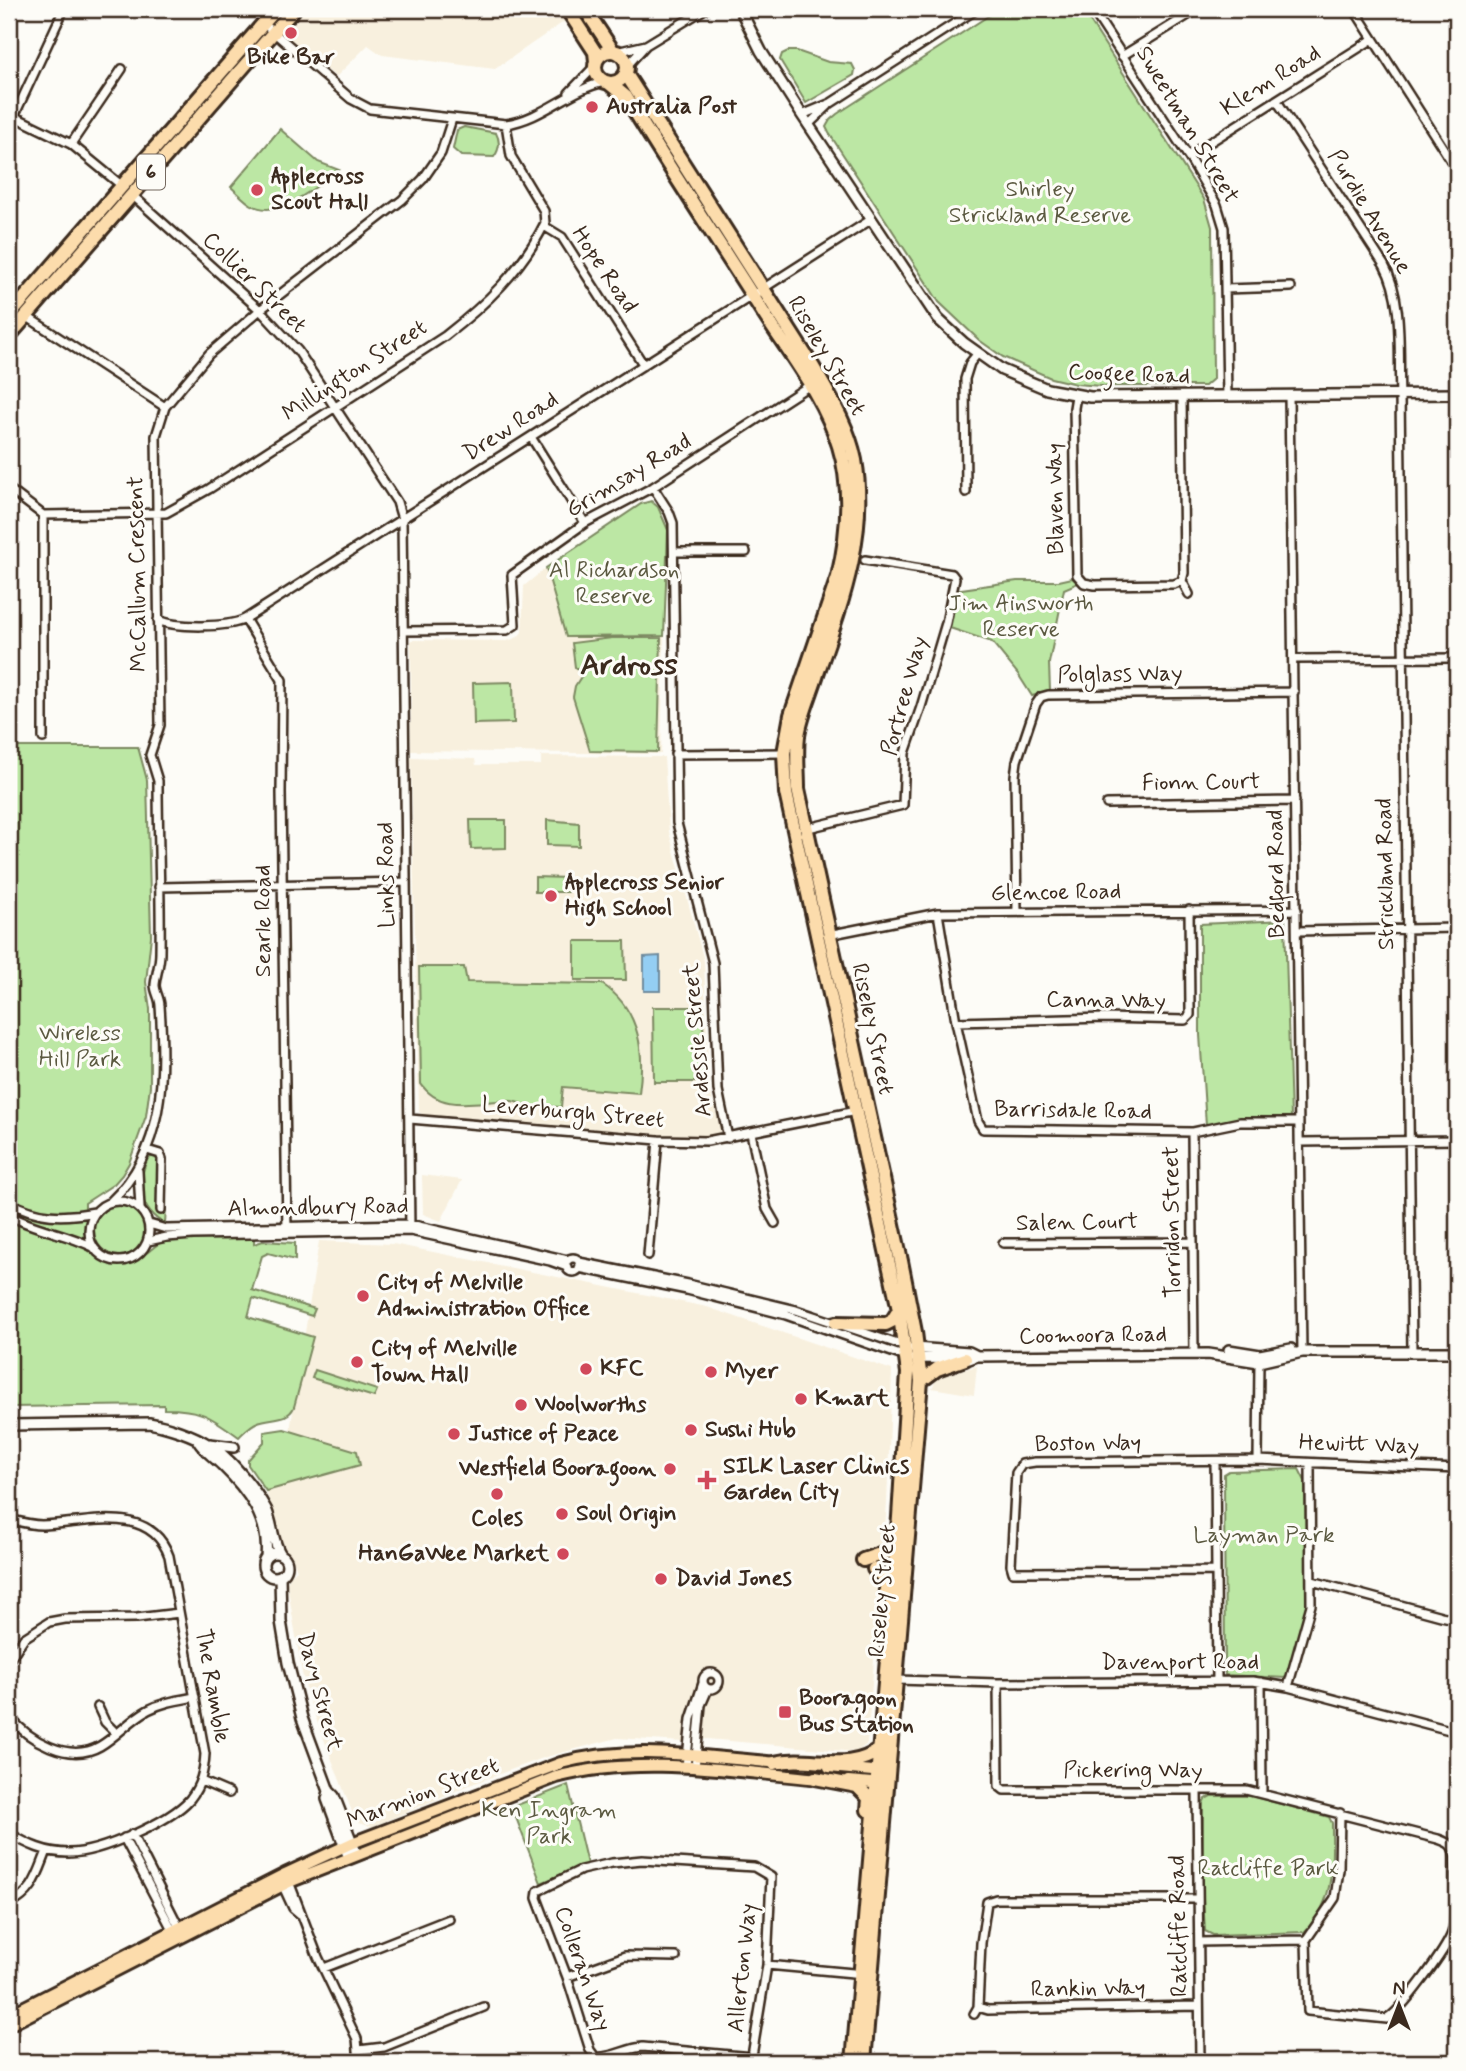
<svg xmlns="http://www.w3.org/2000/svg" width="1466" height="2071" font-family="Mynerve,sans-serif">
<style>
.built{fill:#f8f0de}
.green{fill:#bce7a4;stroke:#7c8861;stroke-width:2}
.water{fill:#94cef3;stroke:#708c9e;stroke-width:2}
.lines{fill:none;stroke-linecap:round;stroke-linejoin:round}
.minor-casing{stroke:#3b2a1e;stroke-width:12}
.tertiary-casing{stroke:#3b2a1e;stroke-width:14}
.primary-casing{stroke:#3b2a1e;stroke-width:16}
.trunk-casing{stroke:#3b2a1e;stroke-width:18}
.minor{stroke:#fdfcf7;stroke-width:7}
.tertiary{stroke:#fdfcf7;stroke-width:9}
.primary{stroke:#fcdcac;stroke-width:10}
.trunk{stroke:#fcdcac;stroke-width:12}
.poi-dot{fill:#d1495b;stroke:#fdfcf7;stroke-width:2.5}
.labels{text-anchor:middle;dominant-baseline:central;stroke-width:6;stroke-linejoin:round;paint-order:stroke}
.shield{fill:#fdfcf7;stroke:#75695f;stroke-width:2}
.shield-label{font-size:21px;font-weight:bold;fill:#3b2a1e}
.poi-label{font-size:23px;font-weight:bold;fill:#3b2a1e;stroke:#fdfcf7;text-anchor:start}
.street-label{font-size:23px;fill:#3b2a1e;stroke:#fdfcf7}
.park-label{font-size:23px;fill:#5b5940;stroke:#fdfcf7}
.district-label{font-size:30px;font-weight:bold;fill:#3b2a1e;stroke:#fdfcf7}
</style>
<rect width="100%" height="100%" fill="#fdfcf7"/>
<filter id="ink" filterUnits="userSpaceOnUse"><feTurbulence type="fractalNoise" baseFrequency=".0143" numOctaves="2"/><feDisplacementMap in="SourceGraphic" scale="14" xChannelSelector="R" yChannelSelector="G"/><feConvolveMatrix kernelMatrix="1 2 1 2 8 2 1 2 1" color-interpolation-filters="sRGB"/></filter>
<g filter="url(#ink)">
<!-- built -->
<path class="built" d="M305,9h252l8,12 -70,48 -113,-14 -14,-10 -32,32 -46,-38 1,-15z
M651,501l7,6 9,26 -6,221 -250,-3v-111l96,1 11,-4 4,-5 2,-46 22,-18 95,-64z
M541,756l123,1 5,75 35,129 5,129 12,36 -1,8 -5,4 -8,3 -280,-24 -8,-5 -8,-355 64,2 1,6h65z
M422,1175l40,5 -21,41 -18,-7z
M319,1241l74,3 314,63 185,63 -5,133 -20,241 -11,8 -149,-13 -24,3 -66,-4 -71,19 -74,27 -100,43 -16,-5 -46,-119 -8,-30 -15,-90 4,-8 6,-5 -6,-15 -5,-2 -20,-62 94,-26 -3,-14 -67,-20z
M977,1366l-3,29 -42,-7 4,-8 7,-5z"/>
<!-- green -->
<path class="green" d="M999,9h83l122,190 8,28 1,152 -8,7h-104l-25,-2 -25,-6 -48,-21 -24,-17 -40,-38 -110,-169 -3,-6 4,-7 7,-6z
M788,51h9l31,11 24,2 3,6 -1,5 -48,28 -26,-43 2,-6z
M464,127l32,6c5,9 3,17 -2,24l-33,-1 -8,-7 4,-19z
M280,129l38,33 21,8c-20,14 -60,51 -87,35 -7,-4 -14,-12 -21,-18z
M651,501l7,6 10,23 -4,106 -98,1 -20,-69 95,-64z
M1072,578l6,5 -14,6 -15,74 1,28 -18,5 -14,-22 -26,-32 -48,-16 11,-36 62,-9h42z
M612,638h49l-3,114 -68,-1 -17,-54 2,-11 7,-11 -7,-8 -3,-24z
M513,682l1,41 -40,1 -1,-41z
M9,747h129l9,33 4,156 -5,46 4,27v77l-4,30 -17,47 -7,12 -8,9 -29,19v13l4,1 -4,10v21c25,20 36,23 63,4 5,-4 11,-10 18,-12 19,-6 66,-2 88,-3v7l9,-3 32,2v17l-27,-7 -6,3 -10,34 63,19 -3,7 -59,-18 -5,19 65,20 -19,70c-6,14 -23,10 -36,15 -8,3 -13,9 -19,15 -29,-21 -37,-28 -75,-28v-4l-155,2z
M470,820h36v28l-35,1z
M547,820l32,3v23l-32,-1z
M535,877l33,1v14h-33z
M1285,920l6,198h-48l-37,7 -6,-90v-111z
M575,941h50l1,39h-51z
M419,967h45l3,15 135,2c38,25 43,68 37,109l-76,-6 -2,20c-11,-1 -23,1 -33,-1 -5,-1 -10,-4 -16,-5 -31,-2 -70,14 -91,-17z
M653,1007h50l1,75h-50z
M154,1156l5,5v42l7,5 -1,16c-26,-14 -29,-40 -17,-66z
M94 1230a26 26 0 1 1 52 0a26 26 0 1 1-52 0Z
M315,1370l62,20 -3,7 -62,-19z
M284,1429l73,22 3,14 -94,26 -18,-26v-5l16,-18v-10z
M1299,1469l6,12 2,122 -21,75 -61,-3 -1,-201 5,-3z
M568,1785l19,79 -46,19 -29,-76z
M1211,1796h40l78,21 3,6c0,39 4,80 -28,109l-91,3 -8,-4 -3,-49 1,-78 2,-5z"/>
<!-- water -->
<path class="water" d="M660,956v35h-16v-34z"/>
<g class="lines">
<!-- minor casing -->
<g class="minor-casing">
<path id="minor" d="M1092,9l96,147 29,49 7,23 3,168
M1354,9l103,161
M263,23l88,76 19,10 136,15c37,-5 63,-35 99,-42
M616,52l30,-7 59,-36
M1122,56l76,-47
M627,66l19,-21
M569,93l26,-27
M1277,101l107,164c20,35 14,90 16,130l12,957
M9,114l62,30 50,41
M802,115l29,-12 146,-94
M808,125l20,-19
M9,127l55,-118
M71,144l51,-75
M1188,156l185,-117
M131,194l129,116 38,41 99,151 5,17 8,712
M544,226l18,11 81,127
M1225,289l66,-2
M26,316l139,91
M1076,396l-2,12 3,167 7,8 11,2 79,-1 8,-3
M1289,396l13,956
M1182,397l2,176 -2,8 7,13
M531,437l54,86
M653,487l16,25 4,11 4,300 36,140 5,127 10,48
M9,489l34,26 123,-2 43,-24 236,-153c40,-31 77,-66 100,-113l-1,-12 -33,-55 -5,-32
M966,492l-1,-113 5,-16 8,-10
M43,515v223
M674,552h72
M245,619l37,61 -1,113 6,440
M158,620c18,8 69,8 87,-1l627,-400
M404,631l103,-1 8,-5 -3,-50 73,-52 68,-36 157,-102
M1294,659l163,-1
M675,754l111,-1
M1107,804l188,-3
M804,829l99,-24 2,-52 16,-46 25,-84 9,-45 -3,-4 -87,-14
M159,887l247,-5
M1017,912l-2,-136 2,-15 19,-57 5,-7 7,-2 246,-3
M938,913l18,109 22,99 5,8 209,3 48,-10h59
M1297,931l160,-3
M828,935l110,-22 359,-3
M956,1022l150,-4 79,2 5,-5v-6l-1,-99
M410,1119l248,21 49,1 149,-30
M1192,1132l2,222
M751,1133l16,76 8,14
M1301,1142l156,-2
M147,1150l13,4 2,5 -1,51
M138,1171l2,37
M89 1231a30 30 0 1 1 60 0a30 30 0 1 1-60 0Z
M111,1201c54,-51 54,-126 49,-195 0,-8 -5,-14 -5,-21 1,-11 5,-21 5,-32 1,-57 -2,-114 -2,-172l-8,-26 10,-30 -4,-289 9,-29 44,-53 51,-44 142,-110 21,-21 18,-26 11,-34
M9,1202c29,16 54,16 86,10
M9,1215c26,15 57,18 84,32
M149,1224l17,5 244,-5 158,36
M148,1241l19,-4 26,-2 217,-4 140,30 17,6
M1003,1243l190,-1
M648,1255l10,-115
M566 1265a7 7 0 1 1 14 0a7 7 0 1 1-14 0Z
M579,1262l109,22 108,26 108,36
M579,1268l108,22 99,25 120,42
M1258,1460l1,-100
M1215,1462l2,219
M9,1519c11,3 21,6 33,6 43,-1 108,-23 127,31l36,198c-1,17 -4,31 -15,45 -20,23 -91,54 -121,54 -23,0 -41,-8 -60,-20
M1216,1571l-203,1 -2,-7 5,-92 6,-9 13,-2 223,-2 199,9
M1312,1581l129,35 9,2 7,-6
M9,1660l15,-22 25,-16 16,-3 72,-1 42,-5
M703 1681a8 8 0 1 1 16 0a8 8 0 1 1-16 0Z
M897,1680l101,3 255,-2 35,6 169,45
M1261,1682l1,110
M998,1683l1,103 5,4h242l192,49c12,4 15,6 17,18 0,19 3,58 -3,76 -6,17 -50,77 -65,86l-79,-8 -2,-71
M1288,1687l23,-82 -1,-141
M98,1707l7,15 11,11
M9,1716c19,24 60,48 91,30 17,-10 30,-26 48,-36 15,-8 31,-10 47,-13
M686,1767l5,-48 12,-36
M695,1768l6,-63 7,-16
M201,1781l28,12
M1197,1790l3,272
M132,1834l49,97
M124,1838l50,95
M288,1879l30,78 39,82 2,23
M281,1882l12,26 7,6
M9,1905c25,-13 28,-29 38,-54
M1199,1942l107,-2 29,-42 4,-28 1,-57
M767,1965l97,9
M324,1968l125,-49
M567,1977l58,-21 51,1
M978,2007l10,3 211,-4
M974,2014l4,-7 3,-64 6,-41 9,-3h202
M359,2050l25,-3 100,-40
M751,2062l16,-97 4,-88 -17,-10 -112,-7 -30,3 -31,7 -43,21 -1,7 30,79 23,73 5,7c17,2 31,-9 48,-10l109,10"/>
</g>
<!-- tertiary casing -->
<g class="tertiary-casing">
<path id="tertiary" d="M740,9l21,42 41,64 136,204 26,24 38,27 45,19 43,8 367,-3
M914,1348l55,4 8,4
M1229,1350l31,5 31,-6
M915,1358l54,1 8,-3 231,-2 51,8 43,-10h155
M9,1425l140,-2c18,3 45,12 60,22 20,11 46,44 57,64 7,15 6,32 15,46
M198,1441c6,10 16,16 24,24 26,25 48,55 44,92
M210,1444l24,3
M263 1565a12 12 0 1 1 24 0a12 12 0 1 1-24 0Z
M280,1576l1,45 7,42 14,55 27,73 5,5 23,59
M329,1791l-2,8 20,54"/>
</g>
<!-- primary casing -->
<g class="primary-casing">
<path id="primary" d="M829,1767l54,5
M848,1781l36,3
M9,2015l276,-141 67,-31 209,-80c72,-20 147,-5 221,0
M9,2025l280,-143 267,-105c87,-23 178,-5 266,2"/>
</g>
<!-- trunk casing -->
<g class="trunk-casing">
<path id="trunk" d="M567,9l28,43 1,9
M585,9l28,42
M595 67a16 16 0 1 1 32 0a16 16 0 1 1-32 0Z
M626,74l187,293c17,30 35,59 42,93 13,75 -14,145 -38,214 -6,20 -16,41 -19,62 -2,17 0,36 0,53l103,472 14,71 6,49 -57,681
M609,83l17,14c45,74 93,146 140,220 26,40 59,82 73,129 13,42 9,89 -1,131l-47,138 -7,38 2,40 113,517 9,63 -9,144 -46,545
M9,316l267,-307
M9,336l285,-327
M836,1323l50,1 6,-3 7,-11
M921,1381l16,-12 28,-10
M863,1560l23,-8 11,-13
M874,1569l12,10v12
M774,1763c37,-9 73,11 105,-13
M815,1778l42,8 12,12 -1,12"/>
</g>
<!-- minor -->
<use href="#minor" class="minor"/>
<!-- tertiary -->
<use href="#tertiary" class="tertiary"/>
<!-- primary -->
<use href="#primary" class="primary"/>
<!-- trunk -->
<use href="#trunk" class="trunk"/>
</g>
</g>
<!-- markers -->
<g class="poi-dot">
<circle cx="291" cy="33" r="7"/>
<circle cx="592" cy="107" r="7"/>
<circle cx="257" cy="190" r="7"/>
<circle cx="551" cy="896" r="7"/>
<circle cx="363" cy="1296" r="7"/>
<circle cx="357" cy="1362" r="7"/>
<circle cx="586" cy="1369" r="7"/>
<circle cx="711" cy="1372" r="7"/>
<circle cx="801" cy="1399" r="7"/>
<circle cx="521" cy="1405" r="7"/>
<circle cx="691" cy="1430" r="7"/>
<circle cx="454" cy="1434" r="7"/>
<circle cx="670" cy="1469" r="7"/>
<path d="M703.5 1469.5h7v7h7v7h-7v7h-7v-7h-7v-7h7z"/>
<circle cx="497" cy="1494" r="7"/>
<circle cx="562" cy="1514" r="7"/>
<circle cx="563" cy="1554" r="7"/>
<circle cx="661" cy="1579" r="7"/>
<rect x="778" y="1705" width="14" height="14" rx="3.5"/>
</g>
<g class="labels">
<!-- shield labels -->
<rect class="shield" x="137" y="154.5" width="28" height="35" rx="5"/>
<g class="shield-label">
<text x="151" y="172">6</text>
</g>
<!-- poi labels -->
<g class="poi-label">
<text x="291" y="58" text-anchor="middle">Bike Bar</text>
<text x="606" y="107">Australia Post</text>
<text x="271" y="177">Applecross<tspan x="271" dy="26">Scout Hall</tspan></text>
<text x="565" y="883">Applecross Senior<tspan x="565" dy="26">High School</tspan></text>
<text x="377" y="1283">City of Melville<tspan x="377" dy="26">Administration Office</tspan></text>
<text x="371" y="1349">City of Melville<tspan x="371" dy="26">Town Hall</tspan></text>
<text x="600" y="1369">KFC</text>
<text x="725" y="1372">Myer</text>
<text x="815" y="1399">Kmart</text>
<text x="535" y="1405">Woolworths</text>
<text x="705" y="1430">Sushi Hub</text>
<text x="468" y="1434">Justice of Peace</text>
<text x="723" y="1467">SILK Laser Clinics<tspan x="723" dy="26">Garden City</tspan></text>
<text x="656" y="1469" text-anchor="end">Westfield Booragoon</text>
<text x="576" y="1514">Soul Origin</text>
<text x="497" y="1519" text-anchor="middle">Coles</text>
<text x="549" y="1554" text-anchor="end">HanGaWee Market</text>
<text x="675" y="1579">David Jones</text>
<text x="799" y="1699">Booragoon<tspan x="799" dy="26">Bus Station</tspan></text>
</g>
<!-- street labels -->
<g class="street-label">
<text transform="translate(1271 81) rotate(-32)">Klem Road</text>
<text transform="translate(1187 125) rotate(59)">Sweetman Street</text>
<text transform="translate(1369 212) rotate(59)">Purdie Avenue</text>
<text transform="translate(604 270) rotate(56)">Hope Road</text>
<text transform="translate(254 283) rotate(44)">Collier Street</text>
<text transform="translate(826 356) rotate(60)">Riseley Street</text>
<text transform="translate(355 371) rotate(-33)">Millington Street</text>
<text transform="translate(1129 375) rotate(2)">Coogee Road</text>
<text transform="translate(511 427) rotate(-33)">Drew Road</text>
<text transform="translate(629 476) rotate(-31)">Grimsay Road</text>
<text transform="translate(1056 499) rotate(-91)">Blaven Way</text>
<text transform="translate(138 574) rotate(-91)">McCallum Crescent</text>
<text transform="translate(1120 675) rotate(-1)">Polglass Way</text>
<text transform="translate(905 696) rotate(-75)">Portree Way</text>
<text transform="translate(1201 783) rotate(-1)">Fionn Court</text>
<text transform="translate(1277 874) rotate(-91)">Bedford Road</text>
<text transform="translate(1386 874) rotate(-91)">Strickland Road</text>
<text transform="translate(387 875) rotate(-91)">Links Road</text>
<text transform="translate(1056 893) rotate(-1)">Glencoe Road</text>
<text transform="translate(264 921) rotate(-90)">Searle Road</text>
<text transform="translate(1106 1001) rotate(1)">Canna Way</text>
<text transform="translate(872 1029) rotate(78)">Riseley Street</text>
<text transform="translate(698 1040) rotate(-95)">Ardessie Street</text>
<text transform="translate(1073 1111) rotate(1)">Barrisdale Road</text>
<text transform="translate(573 1113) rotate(5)">Leverburgh Street</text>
<text transform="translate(318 1208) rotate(-1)">Almondbury Road</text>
<text transform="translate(1173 1222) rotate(-91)">Torridon Street</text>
<text transform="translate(1077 1223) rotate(-1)">Salen Court</text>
<text transform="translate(1093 1336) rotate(-1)">Coomoora Road</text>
<text transform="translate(1088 1444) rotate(-1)">Boston Way</text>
<text transform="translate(1359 1445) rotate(2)">Hewitt Way</text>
<text transform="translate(883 1591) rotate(-85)">Riseley Street</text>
<text x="1180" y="1663">Davenport Road</text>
<text transform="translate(212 1686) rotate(80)">The Ramble</text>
<text transform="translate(319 1692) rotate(75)">Davy Street</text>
<text x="1133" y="1771">Pickering Way</text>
<text transform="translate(423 1794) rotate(-21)">Marmion Street</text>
<text transform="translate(1179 1926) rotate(-91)">Ratcliffe Road</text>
<text transform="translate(743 1968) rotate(-84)">Allerton Way</text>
<text transform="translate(582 1969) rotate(71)">Colleran Way</text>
<text transform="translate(1088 1989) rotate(-1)">Rankin Way</text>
</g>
<!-- park labels -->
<g class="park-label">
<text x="1040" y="190">Shirley<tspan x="1040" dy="26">Strickland Reserve</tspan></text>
<text x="614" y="571">Al Richardson<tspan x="614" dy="26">Reserve</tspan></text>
<text x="1021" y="604">Jim Ainsworth<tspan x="1021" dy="26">Reserve</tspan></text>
<text x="80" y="1034">Wireless<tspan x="80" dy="26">Hill Park</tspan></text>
<text x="1264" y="1536">Layman Park</text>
<text x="549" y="1811">Ken Ingram<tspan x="549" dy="26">Park</tspan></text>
<text x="1268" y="1869">Ratcliffe Park</text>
</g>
<!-- district labels -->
<g class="district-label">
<text x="629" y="665">Ardross</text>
</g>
</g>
<!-- margin -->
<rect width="1466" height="2071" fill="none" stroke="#fdfcf7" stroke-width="35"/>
<rect x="18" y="18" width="1431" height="2036" fill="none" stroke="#3b2a1e" stroke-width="2.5" filter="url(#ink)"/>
<!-- north arrow -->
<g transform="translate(1399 2005)" stroke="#fdfcf7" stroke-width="5" paint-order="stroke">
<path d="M0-5L12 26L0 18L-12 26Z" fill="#3b2a1e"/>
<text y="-10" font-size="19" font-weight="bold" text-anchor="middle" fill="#3b2a1e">N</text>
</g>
</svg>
